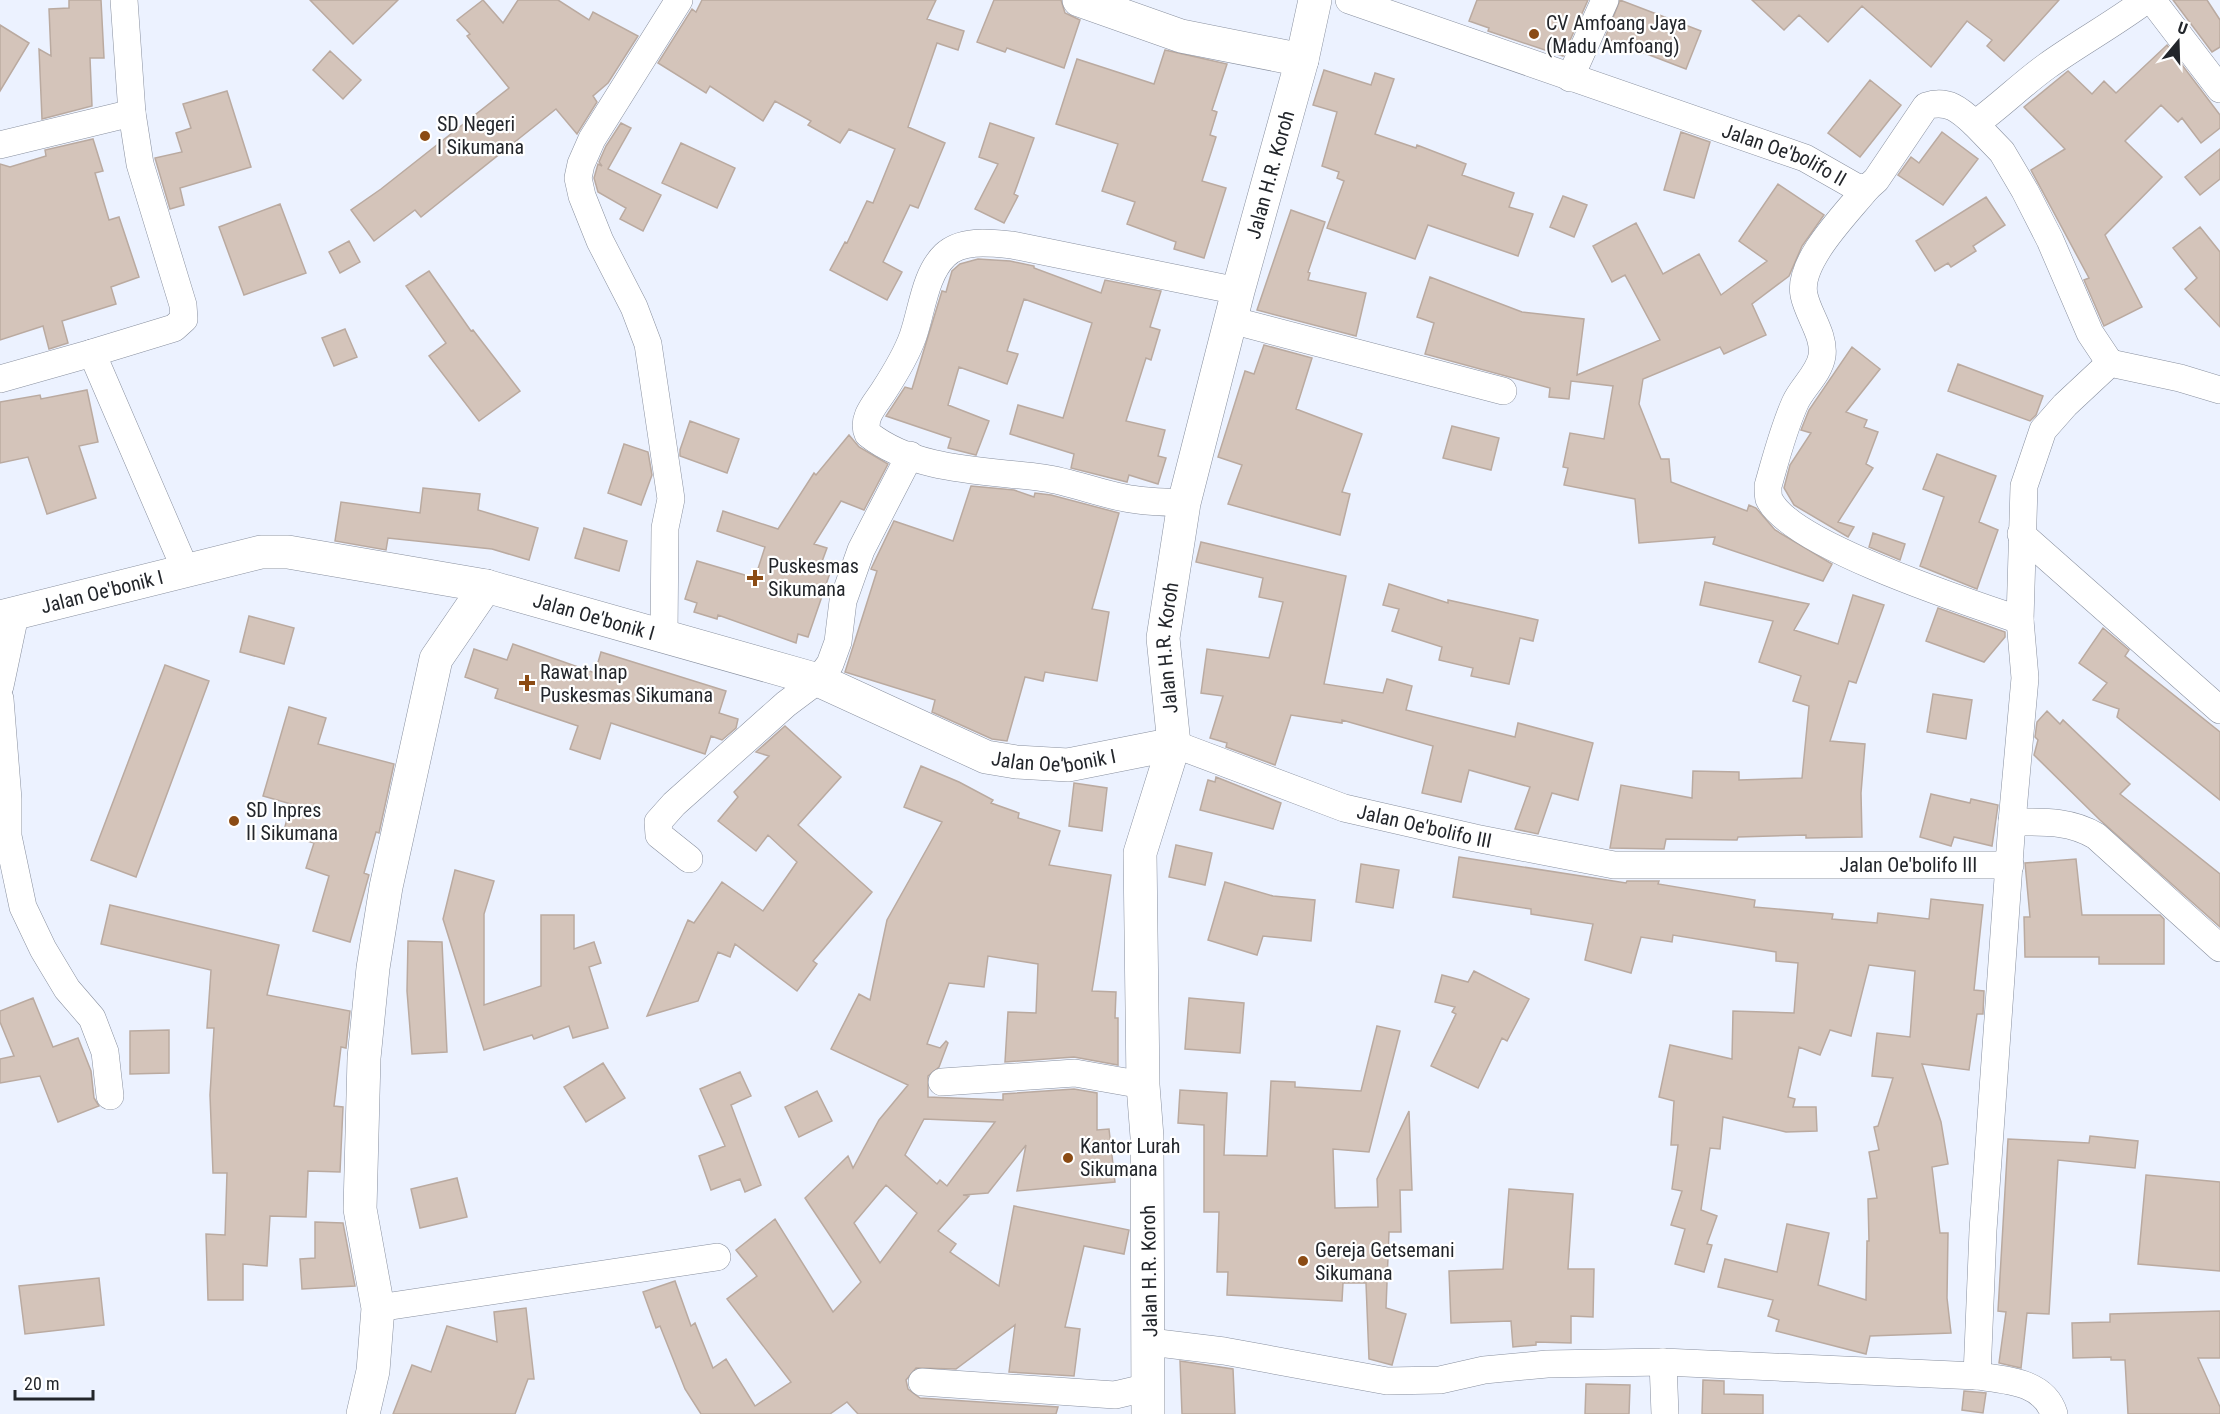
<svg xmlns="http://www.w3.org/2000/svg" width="2220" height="1414" font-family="'Roboto Condensed',sans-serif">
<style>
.building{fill:#d4c4ba;stroke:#baaaa0;stroke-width:1.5;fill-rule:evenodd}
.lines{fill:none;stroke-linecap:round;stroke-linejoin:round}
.minor-casing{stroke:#89909f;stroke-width:28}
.tertiary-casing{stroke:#89909f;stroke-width:34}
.secondary-casing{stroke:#89909f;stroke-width:34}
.minor{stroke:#fff;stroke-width:27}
.tertiary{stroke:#fff;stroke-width:33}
.secondary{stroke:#fff;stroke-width:33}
.poi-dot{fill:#8b4b14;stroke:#fff;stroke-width:2}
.labels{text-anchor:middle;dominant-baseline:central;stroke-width:4.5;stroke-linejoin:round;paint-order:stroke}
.poi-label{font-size:20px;fill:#23262b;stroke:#fff;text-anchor:start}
.street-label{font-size:20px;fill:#23262b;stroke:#fff}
</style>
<rect width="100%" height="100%" fill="#ecf2ff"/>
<!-- building -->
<path class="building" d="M69,0h32l3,58h-14l2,48 -50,13 -3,-70 12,7 -2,-47 20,-1z
M310,0h88l-45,44z
M483,0l20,23 15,-23h40l31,20 4,-8 45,24 -30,47 -15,13 4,6 -20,32 -21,-25 -135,108 -6,-7 -41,31 -23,-31 30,-21 128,-101 -42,-52 3,-2 -13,-14z
M702,0h234l-9,19 37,12 -6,19 -21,-7 -29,84 37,16 -27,65 -8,-3 -27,57 19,10 -15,28 -57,-30 15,-28 2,1 20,-42 6,2 22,-54 -46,-20 -9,14 -32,-18 3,-4 -36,-20 -12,20 -53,-35 -4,7 -48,-30 34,-54 4,3z
M994,0h67l4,13 15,7 -16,48 -57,-20 -2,4 -28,-10z
M1477,0h111l-25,56 -75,-25 1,-3 -20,-7z
M1620,0l81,31 -15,38 -81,-31z
M1752,0h307l-55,61 -17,-15 5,-6 -25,-19 -36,46 -69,-61 -34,36 -29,-27 -15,15z
M2173,0h34l13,20v27l-8,5z
M0,25l29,18 -29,48z
M2167,45l53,70v13l-19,15 -19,-25 -4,4 -17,-17 -36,36 37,36 -57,58 37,72 -38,19 -20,-46 5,-2 -58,-108 34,-21 -41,-42 44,-36 24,23 12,-13 12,12z
M1165,50l62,14 -15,46 5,2 -7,23 6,2 -14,44 24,7 -22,70 -30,-9 2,-7 -49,-18 8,-22 -33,-11 16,-47 -62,-20 21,-65 77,25z
M330,51l31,29 -18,19 -30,-29z
M1324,70l47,15 4,-12 19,6 -19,55 41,14 1,-3 49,19 -4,11 52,18 -5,14 24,7 -15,42 -90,-31 -13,34 -88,-31 17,-47 -7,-3 2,-6 -17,-6 15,-54 -24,-7z
M1870,80l31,25 -41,52 -32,-24z
M227,91l24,76 -71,21 4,17 -14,4 -15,-51 27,-6 -6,-19 15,-5 -8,-24z
M621,123l10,5 -23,41 53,26 -18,36 -23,-12 6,-11 -28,-16 -4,-14 4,-14 4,2 -3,-4 7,-16z
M990,123l44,15 -20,56 4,2 -14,27 -29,-14 23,-45 -19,-7z
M1681,132l29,10 -16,56 -30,-8z
M1942,132l36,27 -35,46 -45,-30 13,-18 8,6z
M93,139l10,32 -8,2 14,47 10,-3 20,60 -28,10 5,17 -54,17 6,22 -19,6 -6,-23 -43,14v-176l10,3 36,-11 -1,-6z
M681,143l54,25 -18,40 -55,-25z
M2220,149v30l-20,16 -15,-18z
M1778,184l46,31 -22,31 -13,30 -37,28 14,31 -42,19 -4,-7 -77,32 -4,25 22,55h8l2,23 76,29 2,-6 7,3 19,22 57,34 -9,17 -110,-37 2,-7 -76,6 -4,-44 -71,-14 4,-17 -5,-1 7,-34 34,6 9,-53 -42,-5 -2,18 -20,-2 1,-9 -125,-34 9,-31 -17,-6 13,-40 92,35 62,7 -7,56 83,-35 -35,-65 -13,7 -19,-36 43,-23 27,51 36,-20 22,41 46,-34 -28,-20z
M1563,196l24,9 -13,32 -24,-10z
M1986,197l19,28 -32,21 3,5 -25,16 -3,-4 -13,8 -19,-30z
M280,204l26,69 -62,22 -25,-68z
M1291,210l34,12 -17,50 2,1 -2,7 58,13 -10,43 -99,-26z
M2200,227l20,25v75l-35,-38 12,-11 -24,-30z
M349,241l11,21 -20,11 -11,-21z
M978,259l32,2 24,5v2l67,25 4,-13 56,11 -11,36 10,3 -9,30 -5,-2 -20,63 39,9 -7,26 8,2 -8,26 -29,-9 -2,7 -56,-14 3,-14 -64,-20 8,-29 45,13 29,-95 -68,-24 -17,52 11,3 -11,30 -48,-17 -11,38 41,16 -13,34 -28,-7 3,-10 -65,-22 19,-29 7,2 30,-98 4,1 6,-21 8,-7z
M429,271l42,60 2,-1 47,61 -41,30 -50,-65 17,-13 -40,-57z
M345,329l12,28 -23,9 -12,-28z
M1264,345l48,13 -16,51 66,25 -20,58 8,2 -10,41 -112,-31 14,-39 -24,-8 27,-86 9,3z
M1852,347l28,22 -34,43 21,8 -3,7 14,5 -12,32 7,4 -35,54 16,5 -6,10 -54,-32 -10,-17 6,-23 21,-32 -10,-3 8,-20z
M1958,364l85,32 -7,19 -6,6 -82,-30z
M87,390l11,52 -19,4 17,52 -49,16 -19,-57 -28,6v-61l40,-7 1,4z
M690,421l49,18 -12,34 -47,-17v-6z
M1452,426l47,12 -8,32 -48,-12z
M849,435l10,12 29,17 -24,46 -23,-9 -27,43 13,4 -7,19 11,3 -23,67 -10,-3 -2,9 -78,-28 -1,4 -23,-7 3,-9 -12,-4 12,-38 58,17 10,-31 -48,-16 6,-20 55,18 36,-56 2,2z
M624,444l24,8 4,23 -11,30 -33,-12z
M1937,454l59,22 -17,46 19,8 -21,59 -57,-23 24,-69 -21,-8z
M971,486l43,4 20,7 1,-4 16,2 68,18 -27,96 17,3 -12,69 -52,-9 -2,9 -18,-4 -18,64 -15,-2 -60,-27 3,-12 -90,-28 32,-101 -6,-2 23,-48 59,20z
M423,488l57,6 -2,16 60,18 -9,32 -37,-11 -104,-11 -2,12 -51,-9 6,-39 79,11z
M584,528l43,13 -8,30 -44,-13z
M1873,533l32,11 -5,16 -31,-13z
M1201,542l145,34 -22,108 59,9 4,-14 25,7 -6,24 109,27 3,-14 75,20 -15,57 -26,-7 -14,41 -23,-5 15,-42 -61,-17 -8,32 -39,-9 11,-47 -91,-26v3l-51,-8 -16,50 -49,-18 1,-4 -17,-5 13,-42 -22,-3 6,-44 62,9 14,-56 -24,-5 4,-19 -67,-16z
M1705,582l104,22 -15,26 44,14 15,-49 31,10 -28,78 -7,-2 -19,60 35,3 -4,49 1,44 -56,1v-3l-68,2 -1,3 -71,-1 -2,10 -54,-1 11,-63 71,13 1,-27 46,1v8l63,-2 7,-72 -16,-5 8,-25 -42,-14 14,-41 -73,-16z
M1389,584l59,19v-3l90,20 -5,21 -13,-3 -11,46 -38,-8 2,-8 -34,-8 3,-13 -50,-16 7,-22 -16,-4z
M1938,608l67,24v5l-21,25 -58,-21z
M249,616l45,12 -10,36 -44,-12z
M2103,628l26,22 -4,6 95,76v68l-103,-83 2,-8 -26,-9 14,-17 -28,-20z
M513,644l82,29 6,-21 125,39 -7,22 19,6 -2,9 -14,12 -11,-4 -6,18 -94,-31 -11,36 -30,-10 8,-23 -83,-28 3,-9 -33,-12 9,-28 33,11z
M165,665l44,16 -73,196 -45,-17z
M1933,694l39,6 -6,39 -39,-7z
M289,707l37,11 -8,26 76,20 -15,69 -3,-1 -12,41 5,2 -19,67 -37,-11 16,-55 -23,-8 8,-25 -31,-9 8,-30 -28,-8z
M2047,711l13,13 3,-4 67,64 -10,10 100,80v53l-120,-107 -66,-65 4,-15 -3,-3 2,-15z
M785,726l56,51 -43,48 74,67 -59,69 4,3 -20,27 -62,-47 -5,13 -12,-5 -20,49 -51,15 41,-96 6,3 28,-41 41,29 34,-49 -29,-27 -12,16 -38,-30 20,-24 -4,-5 35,-36 -13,-4z
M921,766l38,16 34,18 -2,3 28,10 -1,5 42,13 -11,34 62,10 -19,116 24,1 -1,26h3v47l-44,-8 -69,5 3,-50 28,1 2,-49 -50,-8 -4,31 -35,-4 -22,61 13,4 6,-7 2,2 -9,24 -11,9v21l75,3v-6l71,-5 23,4v37l12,-1 6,53 -98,9 9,-46 -38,48 -25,2 6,1 -31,35 18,13 -6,8 49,34 15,-80 115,24 -5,24 -40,-8 -19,81 15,2 -6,47 -65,-4 6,-47 -59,44 -40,-1 -10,12 2,9 12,9 138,9 -2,7h-198l-11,-12 -17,12h-129l-16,-25 -25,-63 -4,2 -13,-36 32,-11 16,45 4,-3 18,45 13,-9 29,47 36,-24 -64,-83 30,-23 -21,-26 39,-31 58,93 28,-30 -56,-84 43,-42 5,12 26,-48 29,-35 -77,-36 28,-55 11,6 17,-80 55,-98 -38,-15zM924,1119l71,3 -48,64 -7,-6 -3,4 -32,-29zM886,1185l31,28 -37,50 -26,-40z
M1216,777l65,26 -8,26 -73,-19 8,-30 7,2z
M1074,783l33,5 -5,43 -33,-5z
M1931,794l39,9 1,-4 27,6 -6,41 -38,-9 -3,9 -31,-9z
M1176,845l36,8 -7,32 -36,-8z
M1459,857l167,26 1,-2h32l-1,3 97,16 -1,7 79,7 -1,5 45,4 1,-10 51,6 2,-20 52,6 -9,85 10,1 -1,23h-6l-8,56 -47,-6 19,58 7,42 -16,3 8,66h8l-1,65 4,35 -81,3 -4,18 -90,-23 3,-11 -11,-4 5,-16 -55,-13 7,-28 52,13 10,-48 42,9 -11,52 48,15 1,-59h2l-1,-42 9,-1 -8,-46 10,-2 -5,-23 4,-1 15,-48 -21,-2 5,-43 33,4 5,-66 -46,-6 -18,71 -21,-6 -10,25 -21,-8 -11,50 7,2 -2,8h23l1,24 -31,1 -63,-15 -3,32 -10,-1 -9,62 16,6 -10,28 5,1 -8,27 -29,-8 10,-35 -14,-4 11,-34 -10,-2 6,-44h-7l3,-44 -15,-4 11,-52 62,14 1,-48 61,2 4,-50 -22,-2v-9l-103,-17 -1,7 -31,-5 -10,36 -46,-13 8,-36 -62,-10v-5l-78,-12z
M2076,859l6,56h78l4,4v45h-65v-7h-74l-1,-40h6l-5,-54z
M1361,864l38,6 -6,38 -37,-6z
M455,870l39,11 -10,33v91l57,-19v-71h33v34l20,-7 7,21 -12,4 19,61 -35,10 -4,-12 -35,13 -2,-4 -48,15 -41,-131z
M1225,882l48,14 42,4 -4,41 -48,-5 -6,19 -49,-15z
M110,905l169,40 -12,50 83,16 -4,37 -5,-1 -7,59 9,1 -3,65 -32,-1 -2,46 -36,-1 -3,50 -24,-2v36h-35l-2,-66 19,1 2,-62h-14l-3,-78 4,-67h-7l4,-58 -110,-26z
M408,941l34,1 5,110 -35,2 -5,-63z
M1474,971l55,28 -22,42 -5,-3 -24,50 -47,-22 25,-52 -4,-2 3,-5 -20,-5 7,-27 26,7z
M33,998l20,49 25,-9 13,33 3,27 5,8 -41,16 -18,-46 -40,7v-24l14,-3 -14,-34v-11z
M1189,998l55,5 -4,50 -55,-4z
M1377,1026l23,5 -31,121 -36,-3 2,59 43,-1 -1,-28 32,-68 3,79h-12l1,42h-12l-3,76 20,6 -14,51 -23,-6 -3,-76h-23l-1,18 -115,-6 1,-23h-11l2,-60h-15v-87l-26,-2 2,-33 47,3 -3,62 43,1 4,-75 24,1v5l66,4z
M169,1030v43l-39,1v-43z
M603,1063l22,35 -39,24 -22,-35z
M740,1072l11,24 -20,9 30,80 -16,7 -5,-13 -29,11 -12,-34 26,-10 -25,-57z
M817,1091l15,30 -33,16 -14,-30z
M2090,1136l48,5 -3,27 -77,-8 -9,154 -22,-1 -6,55 -22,-5 7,-51 -8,-1 10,-172 81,4z
M2146,1175l74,7v89l-82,-7z
M457,1178l10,39 -47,11 -9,-39z
M1509,1189l64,5 -5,75h26l-1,48 -22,-1v27l-35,-1v3l-23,2 -2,-26 -60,2 -2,-52 54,-2z
M315,1222l28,1 12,63 -53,3 -2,-30 15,-1z
M99,1278l5,47 -79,9 -6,-48z
M526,1308l8,71h-6l-13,35h-122l19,-49 19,7 16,-46 50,16 -3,-30z
M2220,1311v47h-22l22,49v7h-92l-3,-54h-14v-3l-38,1 -1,-35 38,-1v-8z
M1180,1361l53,8 2,45h-53z
M1703,1380l21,1v13l39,1v19h-61z
M1586,1384l44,1 -1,29h-44z
M1964,1391l22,2 -3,20 -21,-3z"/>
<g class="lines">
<!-- minor casing -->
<g class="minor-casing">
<g id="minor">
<path d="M124,0l8,113 8,51 43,141 1,14 -10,9 -82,25 94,218"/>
<path id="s1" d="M1349,0l456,158 51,29 11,1 9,-8 50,-74c22,-7 34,4 49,18 25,-18 47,-40 72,-58 32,-23 67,-42 99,-66"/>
<path d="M2152,0l68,89"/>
<path d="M1570,78l35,-78"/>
<path d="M1975,124l27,28 23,39 25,49 40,93 20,30"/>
<path d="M0,145l132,-32"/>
<path d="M1867,188c-20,25 -70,74 -63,107 4,20 21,40 18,61 -3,18 -20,31 -27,47 -12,27 -19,55 -27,83 0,4 0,10 1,13 21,46 201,104 251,121"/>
<path d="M1231,320l272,71"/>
<path d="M0,379l92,-26"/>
<path d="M1184,503c-19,-1 -40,-1 -59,-5 -27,-5 -54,-16 -81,-20 -58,-8 -128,-6 -176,-44 -7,-15 7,-30 15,-42 11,-17 23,-36 30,-56 9,-26 12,-62 32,-81 17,-16 46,-12 67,-10l226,46"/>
<path d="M2021,534l199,176"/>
<path d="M664,635l1,-107 6,-29 -23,-155 -14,-37 -34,-66 -18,-45 -4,-18 3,-14 11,-25 87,-139"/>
<path d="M0,686l15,-71"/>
<path d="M0,699l8,100v37l15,71 20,42 24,40 25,29 13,34 5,44"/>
<path id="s2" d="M1174,744l170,64 131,30 139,27h396"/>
<path d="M2012,822c30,0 58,-2 84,14l124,112"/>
<path d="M689,859l-30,-24 -1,-13 16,-18 112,-100 32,-24 12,-16 8,-22 5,-41 18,-51 49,-95"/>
<path d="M942,1082l133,-9 68,12"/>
<path d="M378,1308l339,-51"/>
<path d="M1150,1342l74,9 163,30 53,-1 44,-10 63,-6 116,-2 314,14c28,4 67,5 77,38"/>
<path d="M1663,1362l2,52"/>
<path d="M1977,1376l6,-146 29,-408 13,-144 -5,-58 4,-134 19,-56 22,-25 45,-42 70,15 40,12"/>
<path d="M922,1382l193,13 34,-8"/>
</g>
</g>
<!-- tertiary casing -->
<g class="tertiary-casing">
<g id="tertiary">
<path d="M1079,0l102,36 121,24"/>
<path id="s3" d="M0,617l261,-65h27l198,34 332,94 168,77 30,5 52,3 106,-21"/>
<path d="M363,1414l10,-43 5,-63 -18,-99 4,-151 9,-90 13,-81 50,-228 50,-73"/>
</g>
</g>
<!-- secondary casing -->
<g class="secondary-casing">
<g id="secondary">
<path id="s4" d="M1148,1414l-1,-277 -4,-52 -3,-232 34,-109 -11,-106 21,-135 54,-212 64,-231 13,-60"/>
</g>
</g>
<!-- minor -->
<use href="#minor" class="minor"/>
<!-- tertiary -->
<use href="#tertiary" class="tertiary"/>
<!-- secondary -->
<use href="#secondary" class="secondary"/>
</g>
<!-- markers -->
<g class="poi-dot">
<circle cx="1534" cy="34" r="6"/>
<circle cx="425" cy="136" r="6"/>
<path d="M752 569h6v6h6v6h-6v6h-6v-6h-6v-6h6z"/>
<path d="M524 674h6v6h6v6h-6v6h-6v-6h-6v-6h6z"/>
<circle cx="234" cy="821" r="6"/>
<circle cx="1068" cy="1158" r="6"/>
<circle cx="1303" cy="1261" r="6"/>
</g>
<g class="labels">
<!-- poi labels -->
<g class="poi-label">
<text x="1546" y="23">CV Amfoang Jaya<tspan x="1546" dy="23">(Madu Amfoang)</tspan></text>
<text x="437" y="124">SD Negeri<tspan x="437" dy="23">I Sikumana</tspan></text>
<text x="768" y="566">Puskesmas<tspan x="768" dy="23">Sikumana</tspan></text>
<text x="540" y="672">Rawat Inap<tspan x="540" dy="23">Puskesmas Sikumana</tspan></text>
<text x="246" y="810">SD Inpres<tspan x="246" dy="23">II Sikumana</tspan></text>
<text x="1080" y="1146">Kantor Lurah<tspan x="1080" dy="23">Sikumana</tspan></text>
<text x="1315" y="1250">Gereja Getsemani<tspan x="1315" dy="23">Sikumana</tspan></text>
</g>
<!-- street labels -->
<g class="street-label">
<text stroke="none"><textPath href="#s1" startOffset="462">Jalan Oe'bolifo II</textPath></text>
<text stroke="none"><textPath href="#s4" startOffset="1258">Jalan H.R. Koroh</textPath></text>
<text stroke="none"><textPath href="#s3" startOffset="105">Jalan Oe'bonik I</textPath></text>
<text stroke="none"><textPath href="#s3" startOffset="609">Jalan Oe'bonik I</textPath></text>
<text stroke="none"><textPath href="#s4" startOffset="772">Jalan H.R. Koroh</textPath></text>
<text stroke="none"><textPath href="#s3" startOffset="1095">Jalan Oe'bonik I</textPath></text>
<text stroke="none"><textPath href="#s2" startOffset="264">Jalan Oe'bolifo III</textPath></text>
<text stroke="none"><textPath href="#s2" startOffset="752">Jalan Oe'bolifo III</textPath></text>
<text transform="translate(1149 1271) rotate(-91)">Jalan H.R. Koroh</text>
</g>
</g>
<!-- north arrow -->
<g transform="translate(2178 42) rotate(19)" stroke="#ffffff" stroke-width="4.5" paint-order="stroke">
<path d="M0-4.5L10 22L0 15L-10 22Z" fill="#23262b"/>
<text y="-9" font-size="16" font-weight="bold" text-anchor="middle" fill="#23262b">U</text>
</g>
<!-- scale -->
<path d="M15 1390v9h78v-9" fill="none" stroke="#23262b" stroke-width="3"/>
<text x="24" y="1390" font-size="18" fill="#23262b" stroke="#ffffff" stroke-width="4.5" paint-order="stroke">20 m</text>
</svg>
